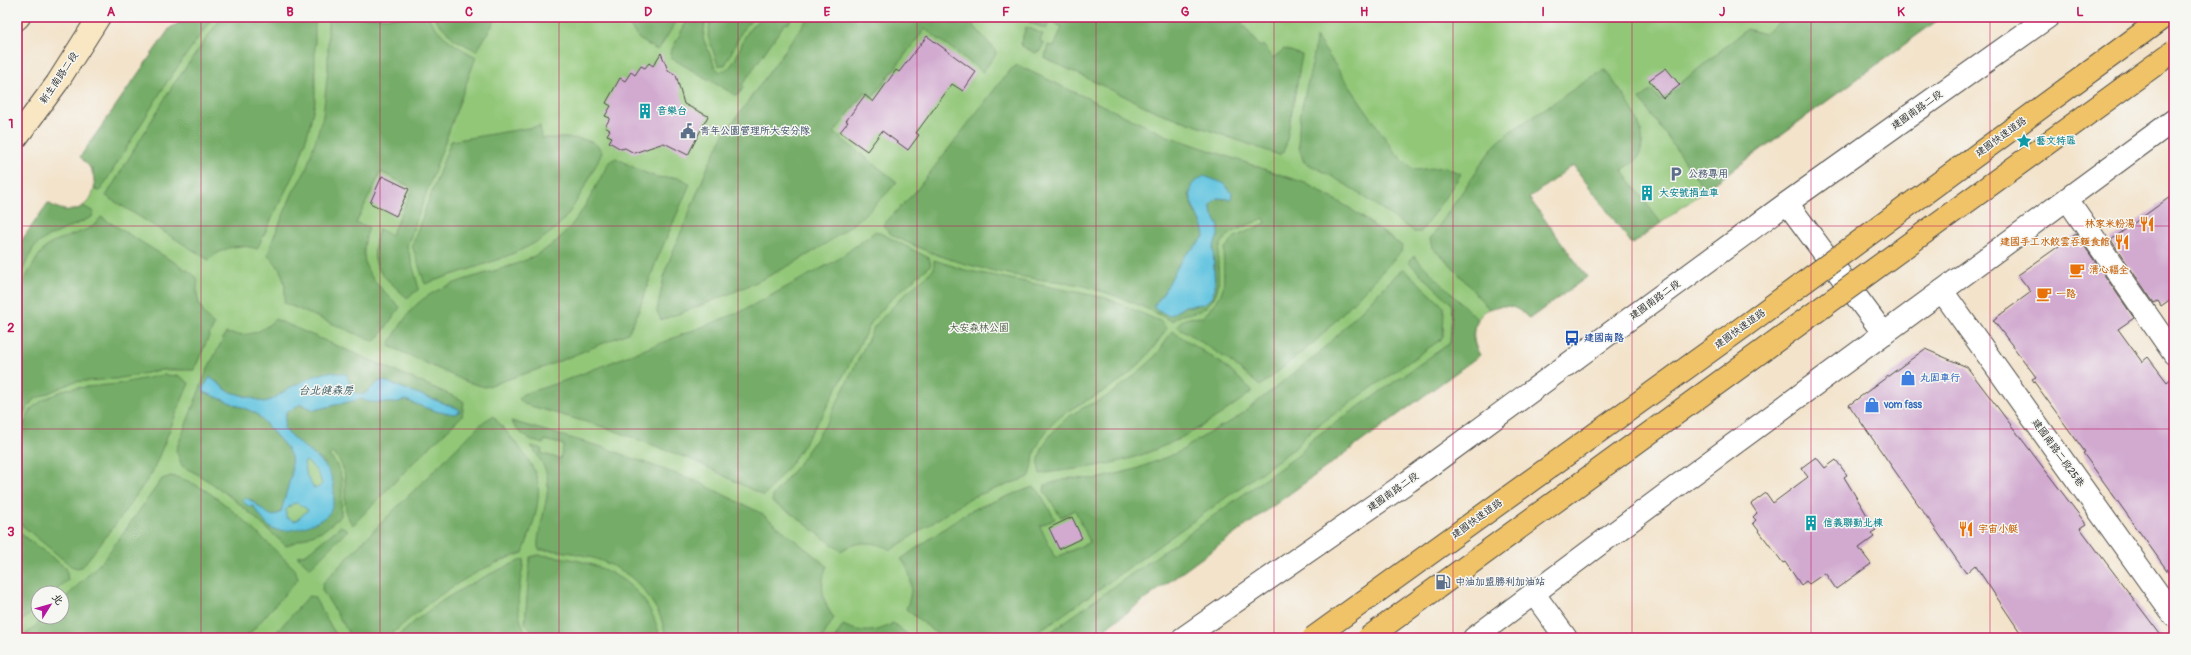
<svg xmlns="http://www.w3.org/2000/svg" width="2191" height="655" font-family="Pangolin,'LXGW WenKai TC',sans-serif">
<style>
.green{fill:#92c778;stroke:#5e7952;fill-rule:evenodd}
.forest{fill:#75ac68;stroke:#506c4a;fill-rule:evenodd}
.water{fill:#62c4e0;stroke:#467886;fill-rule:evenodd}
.building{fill:#d2aad0}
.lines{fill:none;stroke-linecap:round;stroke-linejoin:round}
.minor-casing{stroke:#494743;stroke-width:24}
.tertiary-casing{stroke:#494743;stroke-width:24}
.secondary-casing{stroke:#494743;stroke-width:24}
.minor{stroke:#fff;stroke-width:22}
.tertiary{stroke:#fff;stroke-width:22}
.secondary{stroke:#f9e7c3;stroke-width:22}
.trunk-bridge-casing{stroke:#494743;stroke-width:24;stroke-linecap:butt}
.trunk-bridge{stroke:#f0c369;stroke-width:22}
.grid{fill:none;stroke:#c2185b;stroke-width:1;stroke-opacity:0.55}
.labels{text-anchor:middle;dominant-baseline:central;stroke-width:3;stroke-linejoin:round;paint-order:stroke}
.street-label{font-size:10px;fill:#2b2b2b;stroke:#f6f6f2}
.culture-label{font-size:10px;font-weight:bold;fill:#0d838f;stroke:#f6f6f2;text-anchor:start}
.service-label{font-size:10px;font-weight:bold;fill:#4e5e75;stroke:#f6f6f2;text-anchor:start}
.food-label{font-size:10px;font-weight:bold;fill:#c56008;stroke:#f6f6f2;text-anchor:start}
.park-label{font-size:10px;fill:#4a5a42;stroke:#f6f6f2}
.transit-label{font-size:10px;font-weight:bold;fill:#164399;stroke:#f6f6f2;text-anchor:start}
.shop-label{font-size:10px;font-weight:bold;fill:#366cbe;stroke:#f6f6f2;text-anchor:start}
.water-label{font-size:11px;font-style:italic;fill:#3c5961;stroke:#f6f6f2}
.neatline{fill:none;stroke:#c2185b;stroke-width:1.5}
.grid-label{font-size:13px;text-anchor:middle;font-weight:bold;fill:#c2185b}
</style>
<rect width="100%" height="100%" fill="#f6f6f2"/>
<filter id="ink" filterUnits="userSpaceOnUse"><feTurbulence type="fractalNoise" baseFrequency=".025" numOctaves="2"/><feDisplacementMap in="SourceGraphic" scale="8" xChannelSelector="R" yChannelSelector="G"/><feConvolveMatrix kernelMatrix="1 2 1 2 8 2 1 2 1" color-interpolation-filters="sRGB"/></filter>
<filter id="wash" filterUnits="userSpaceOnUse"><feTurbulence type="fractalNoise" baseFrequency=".012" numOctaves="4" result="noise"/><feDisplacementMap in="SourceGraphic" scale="16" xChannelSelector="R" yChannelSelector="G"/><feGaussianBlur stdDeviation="0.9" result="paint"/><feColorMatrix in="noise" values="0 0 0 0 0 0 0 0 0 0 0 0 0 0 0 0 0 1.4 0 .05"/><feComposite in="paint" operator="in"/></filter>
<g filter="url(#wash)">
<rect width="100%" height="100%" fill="#f3e3cb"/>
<!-- green -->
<path class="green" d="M183,17h1759l-310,227 -59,-79 -44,33 58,79 -58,42c-27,-33 -72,-1 -49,36l-388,283h-1075v-391l31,-44c34,25 66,-19 32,-46l90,-129 11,-6zM38,593h24v24h-24z"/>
<!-- forest -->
<path class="forest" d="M183,17h30l-46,65 -67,109 -5,-1 -2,-20 -13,-13 90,-129 11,-6z
M222,17h93v85l-6,27 -11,36 -41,84c-17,-6 -35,-2 -48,11l-103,-64 67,-111z
M328,17h100c12,20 28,29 48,40l-69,189 11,39v5l-11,8c-27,-26 -40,-29 -28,-69l12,6 22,-47 -32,-16 -25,51 13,4c-14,42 3,52 31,80l-23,33 -4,1 -89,-38c3,-19 -1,-34 -16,-48l4,-14 21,-49 13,-22 17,-54 5,-48z
M433,17h64l-20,34 -23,-12z
M623,17h56l-18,29 -4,4 -18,-11z
M689,17h17l-3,21 12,29 5,5c16,-3 19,-25 26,-37 4,-7 10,-13 15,-18h32l-5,7 -3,-1 -43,62 2,2 -7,9 -66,-38 -1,-5z
M711,17h44l-12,12 -18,36h-7l-10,-29z
M809,17h157l29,33 1,4 -13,18 -58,-43 -53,69 -7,-6 -31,41 63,49c-60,70 -151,108 -236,138l-4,-9 8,-40 44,-107 14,-28z
M1031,17h211l2,3 -3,2 19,25 3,-2 10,13 11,-9 18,6 -16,90 -3,7 -4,3 -124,-44 -110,-53 3,-13 6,2 8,-20 -12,-6 -4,8 -17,-7z
M1786,17h156l-237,173 -65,-91 12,-9 8,10 87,-71 17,5z
M1026,27l17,7 -3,7 4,2 -4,8 -5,2 -13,-7 -1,-4z
M1316,37l78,114 16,16 6,3 29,-3 16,7 -40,58h-7c-36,-25 -70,-52 -110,-70 -2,-5 -5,-12 -5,-18 -3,-34 15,-72 17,-107z
M1017,65l148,70 140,48 43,24 54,39 -1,6 -85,89 -56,45 -33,-27 -50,-33c6,-10 16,-8 26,-9 30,-31 17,-32 22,-69l10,-11 31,-14 -2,-5c-12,6 -32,11 -40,22 -15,19 5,42 -15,64 -11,13 -25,6 -37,17 -30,-16 -59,-27 -91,-36 -16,-4 -34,-4 -51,-7 -40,-7 -80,-16 -117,-33 -11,-5 -24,-9 -30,-20l32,-33 93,-120zM1189,194l36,5 -8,-1 -6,5v8l8,16 -1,9 -5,12 2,31 -20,27h-10l-11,6 -21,-5c13,-15 19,-32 30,-49 7,-8 16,-13 22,-23l-2,-10 -10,-15z
M1605,70c15,21 46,56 35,84 -3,8 -11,11 -18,16l39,53 -29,21 -59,-79 -44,33 58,79 -58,42c-11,-13 -24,-16 -40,-10l-39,-45 -18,-16 -2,-9 62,-91 16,-15 93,-62z
M540,126l1,12c16,1 55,-5 61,15 -12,23 -24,51 -42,71 -29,31 -95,45 -135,60l-13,-39 39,-104z
M616,158c12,6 25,14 38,18 15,5 21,-4 36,8l-34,78 -19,53 -9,18 -83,34 -60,20 -18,-5 -78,-36 1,-4c8,-12 16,-27 26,-37 33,-31 93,-30 130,-56 31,-21 46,-56 63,-87z
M48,203c11,7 24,11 35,3l11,6 -2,5 -48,22 -10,8 -13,26 -4,3v-29z
M101,217l92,57 5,6c-4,18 3,33 16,45l-20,45h-32l-46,9 -43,3 -40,18 -12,17 -4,-1v-129c15,-12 18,-35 35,-44 15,-9 40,-10 49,-26z
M876,231l53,27 2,7 -38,32 -21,24 -49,93 -30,47 -29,35 -69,-35 -85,-32 -86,-25 -5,-5 4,-5 38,-12 179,-70 95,-51z
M1414,256l64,64c-8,12 -5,24 2,35l-388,283h-50l258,-184 11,-14 139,-97 2,-37 -3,-5 -41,-39z
M934,260l31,10 141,28 56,24 4,7c-14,23 -30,42 -54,57 -19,13 -42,20 -59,37 -7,8 -16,21 -19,31 -1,8 -1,16 -5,23l-59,21 -79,52c-17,-9 -34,-10 -50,1l-50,-38 -19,-11 1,-7 25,-30 30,-44 46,-94 28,-30 32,-28z
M1403,268l41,39 -1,31 -133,93 -15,17 -238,171 -30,19h-85l-36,-29c7,-17 8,-35 -5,-50l64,-45 16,-8 52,-19 5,3 17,29 -15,7 15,32 35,-16 -15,-32 -14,7 -17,-26 1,-6 26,-7 26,1 39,-10 41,-16 40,-25 17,-8 83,-65z
M275,319l185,80 4,3 -2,14 -50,48 -59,61c-18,-20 4,-54 -21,-72l-3,3c18,14 12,40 12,60l-17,14 -38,16c-33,-30 -63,-60 -104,-80l-6,-16 32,-82 18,-35c19,4 35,1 49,-14zM216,381l12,10 36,11 7,-2 20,-13 59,-3 4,8 9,3 21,-14 75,28 1,2 -4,3 -17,-2 -16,-5 -17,-7 -13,3 -24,-1 -8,-3 -47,11 -14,-6 -14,8 -2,16 13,15 27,19 10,31 -2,13 -3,7 -58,15 -18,-22h-5l3,-7 15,15 8,2 7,-4 11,-40 -1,-15 -4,-9 -31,-35 -52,-21z
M1172,331l52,34 29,26c-43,33 -92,63 -146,73 -22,5 -45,6 -67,10 -8,-25 20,-54 41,-65 8,-5 17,-7 25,-12 13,-8 26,-20 38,-30 12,-9 20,-23 28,-36z
M163,375l16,1 10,7 -37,90 -34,48 -36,46 -5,1 -6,-2 -54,-45v-83l15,-30 11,-8 23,-11 51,-5z
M493,416c14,17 31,34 41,54 12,24 -3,60 -11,83 -49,15 -99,50 -135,85h-36l-30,-48 1,-7 61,-63 99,-98z
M511,421l91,26 96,35 63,31 66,53c-8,18 -5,36 7,52l-12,20h-154c-4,-6 -5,-14 -7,-20 -3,-7 -7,-13 -11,-19 -21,-36 -71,-49 -111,-49 -6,-9 13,-54 8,-74 -2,-10 -10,-22 -16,-30l11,3 -1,4 19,6 4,-14 -19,-5 -2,4c-14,-4 -24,-10 -32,-23z
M171,476c41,6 93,65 124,93l3,10 -52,59h-224l23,-21h17v-16l43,-43 57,-79z
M341,526l7,4 -38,38 -13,-12 9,-2z
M17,531l49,37 2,12 -15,13h-15v14l-21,18z
M538,555c55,3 110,23 122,83h-116l-5,-7 -5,2 -9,-10 5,-66z
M524,559c-4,31 -13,51 5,79h-132c35,-36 81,-60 127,-79z
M309,596l5,1 24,41h-67z
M893,623l19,15h-77l8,-13c17,8 33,9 50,-2z"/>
<!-- water -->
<path class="water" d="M1204,176l19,7 9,10 -1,6 -14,-1 -6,6v7l8,16 -1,9 -5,12 2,41 -4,9 -7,6 -19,2 -16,10 -16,-9c13,-15 19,-32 30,-49 6,-8 16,-13 22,-23 -3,-20 -19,-27 -13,-51z
M328,372l18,2 8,18 9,3 17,-14h4l75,28 1,2 -4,3 -17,-2 -16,-5 -17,-7 -13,3 -24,-1 -8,-3 -47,11 -13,-6 -15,8 -2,16c14,19 39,27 48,50 3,10 3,25 -2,34 -8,12 -47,24 -59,16 -8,-6 -12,-15 -18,-22h-5l-5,-5 2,-3c12,3 17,15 29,18l7,-4 11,-40 -1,-15 -4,-9 -31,-35 -52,-21 -1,-4 7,-11 18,14 36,11 7,-2 20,-13 23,-11zM306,461c9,7 13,12 16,23l-4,4h-4l-7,-11 -3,-14zM297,503l11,7 -11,10 -3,1 -8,-4v-7l6,-6z"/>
<g id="blocks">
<!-- building -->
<path class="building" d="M927,36l49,36 -13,19 -11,-7 -36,49 3,2 -11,15 -26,-19 -15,20 -27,-19 8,-10 -2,-1 19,-26 8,7 23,-32 3,2z
M661,53l7,17 8,5 8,29 24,12 -20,39 -24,-12 -30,10 -9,-5 -4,1 -12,-7 3,-5 -5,-2 3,-5 -5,-3 5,-9 -5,-2 6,-10 -5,-3 14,-25 5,3 6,-9 4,3 6,-9 4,2 4,-5 4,3z
M1666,68l14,17 -17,13 -14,-18z
M382,176l27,13 -13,27 -26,-13z
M2174,194v103l-13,9 -3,-5 -4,2 -43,-63z
M2076,234l58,84 -16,11 24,33 6,-5 19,25 7,-6v204l-91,-127 2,-1 -53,-73 4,-2 -43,-57 38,-28 -13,-17z
M1925,349l42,18 119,157 -6,4 83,110h-139l-49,-73 -9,8 -117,-168z
M1816,457l9,11 11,-8 11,15 -3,2 32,53 -5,3 3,4 -15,11 12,16 -35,25 -11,-16 -16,11 -3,-3 -5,4 -16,-23 -2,1 -30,-40 3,-3 -3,-3 4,-4 -6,-9 15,-11 7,10 35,-26 -7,-9z
M1072,517l10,21 -23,11 -10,-21z"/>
</g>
</g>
<g filter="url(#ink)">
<use href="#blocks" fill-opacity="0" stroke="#494743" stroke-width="1"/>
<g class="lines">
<!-- minor casing -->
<g class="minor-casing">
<path id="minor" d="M2067,199l107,155
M1942,291l232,325"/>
</g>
<!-- tertiary casing -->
<g class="tertiary-casing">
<path id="tertiary" d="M1787,203l97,131
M1534,594l32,44
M1183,638l226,-157 378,-278 261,-186
M1474,638l207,-155 493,-363"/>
</g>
<!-- secondary casing -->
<g class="secondary-casing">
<path id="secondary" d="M17,19l2,-2
M17,137l40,-54 42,-66"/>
</g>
<!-- minor -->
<use href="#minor" class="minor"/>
<!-- tertiary -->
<use href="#tertiary" class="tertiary"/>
<!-- secondary -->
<use href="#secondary" class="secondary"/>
<!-- trunk-bridge casing -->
<g class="trunk-bridge-casing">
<path id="trunk-bridge" d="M1313,638l433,-313 418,-308
M1368,638l806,-587"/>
</g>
<!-- trunk-bridge -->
<use href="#trunk-bridge" class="trunk-bridge"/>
</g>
</g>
<!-- grid -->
<path class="grid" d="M201,17v621M380,17v621M559,17v621M738,17v621M917,17v621M1096,17v621M1274,17v621M1453,17v621M1632,17v621M1811,17v621M1990,17v621M17,226h2157M17,429h2157"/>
<!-- icons -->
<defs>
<g id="building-bare" transform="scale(1.2)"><path d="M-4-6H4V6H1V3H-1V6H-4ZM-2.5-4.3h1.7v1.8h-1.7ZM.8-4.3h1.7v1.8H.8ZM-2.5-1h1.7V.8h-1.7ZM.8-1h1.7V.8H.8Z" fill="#0f9aa8" stroke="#f6f6f2" stroke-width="2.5" paint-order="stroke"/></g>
<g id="civic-bare" transform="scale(1.2)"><path d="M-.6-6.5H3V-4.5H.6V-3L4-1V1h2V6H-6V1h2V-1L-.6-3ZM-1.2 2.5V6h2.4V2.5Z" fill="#5c6f8a" stroke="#f6f6f2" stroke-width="2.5" paint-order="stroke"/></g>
<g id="sight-bare" transform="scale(1.2)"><path d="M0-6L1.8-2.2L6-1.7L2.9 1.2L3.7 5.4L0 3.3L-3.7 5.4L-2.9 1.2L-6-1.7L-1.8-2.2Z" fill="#0f9aa8" stroke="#f6f6f2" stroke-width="2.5" paint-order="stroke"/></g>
<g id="parking-bare" transform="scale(1.2)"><path d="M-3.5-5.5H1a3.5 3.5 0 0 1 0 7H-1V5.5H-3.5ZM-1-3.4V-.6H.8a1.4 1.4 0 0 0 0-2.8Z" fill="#5c6f8a" stroke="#f6f6f2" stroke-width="2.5" paint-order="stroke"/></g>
<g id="restaurant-bare" transform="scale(1.2)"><path d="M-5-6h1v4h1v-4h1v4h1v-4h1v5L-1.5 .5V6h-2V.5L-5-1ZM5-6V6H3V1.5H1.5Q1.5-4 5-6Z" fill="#e8710a" stroke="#f6f6f2" stroke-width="2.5" paint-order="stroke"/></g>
<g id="cafe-bare" transform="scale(1.2)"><path d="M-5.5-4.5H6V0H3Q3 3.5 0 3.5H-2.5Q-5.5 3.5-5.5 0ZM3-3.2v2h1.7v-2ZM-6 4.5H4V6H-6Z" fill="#e8710a" stroke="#f6f6f2" stroke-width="2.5" paint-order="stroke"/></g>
<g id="bus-bare" transform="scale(1.2)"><path d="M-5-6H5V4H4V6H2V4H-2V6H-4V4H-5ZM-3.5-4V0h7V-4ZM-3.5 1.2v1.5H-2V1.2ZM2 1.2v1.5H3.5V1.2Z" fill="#1a4fb4" stroke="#f6f6f2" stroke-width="2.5" paint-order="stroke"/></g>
<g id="shop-bare" transform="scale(1.2)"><path d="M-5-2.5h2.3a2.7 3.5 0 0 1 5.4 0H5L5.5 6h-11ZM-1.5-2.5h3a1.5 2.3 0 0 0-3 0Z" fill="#3f7fe0" stroke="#f6f6f2" stroke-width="2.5" paint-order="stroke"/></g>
<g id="fuel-bare" transform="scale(1.2)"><path d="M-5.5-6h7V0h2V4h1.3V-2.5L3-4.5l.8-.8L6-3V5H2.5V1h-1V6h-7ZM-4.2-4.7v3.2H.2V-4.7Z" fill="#5c6f8a" stroke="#f6f6f2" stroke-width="2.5" paint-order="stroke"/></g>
</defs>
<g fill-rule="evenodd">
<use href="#building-bare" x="645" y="111"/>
<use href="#civic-bare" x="688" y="131"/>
<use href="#sight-bare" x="2024" y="141"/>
<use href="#parking-bare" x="1676" y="174"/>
<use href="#building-bare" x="1647" y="193"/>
<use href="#restaurant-bare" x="2147" y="224"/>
<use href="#restaurant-bare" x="2122" y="242"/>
<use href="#cafe-bare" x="2077" y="270"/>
<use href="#cafe-bare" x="2044" y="294"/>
<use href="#bus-bare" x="1572" y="338"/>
<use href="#shop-bare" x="1908" y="378"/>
<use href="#shop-bare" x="1872" y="405"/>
<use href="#building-bare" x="1811" y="523"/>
<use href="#restaurant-bare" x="1966" y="529"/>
<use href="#fuel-bare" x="1443" y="582"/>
</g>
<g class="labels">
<!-- street labels -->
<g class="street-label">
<text transform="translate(59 78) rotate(-56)">新生南路二段</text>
<text transform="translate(1917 110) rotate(-35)">建國南路二段</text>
<text transform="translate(2001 137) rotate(-36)">建國快速道路</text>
<text transform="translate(1655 300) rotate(-36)">建國南路二段</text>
<text transform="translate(1740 329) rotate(-36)">建國快速道路</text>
<text transform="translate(2058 453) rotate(54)">建國南路二段25巷</text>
<text transform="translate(1393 492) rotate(-35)">建國南路二段</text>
<text transform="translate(1477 519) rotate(-36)">建國快速道路</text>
</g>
<!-- culture labels -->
<g class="culture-label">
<text x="657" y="111">音樂台</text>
<text x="2036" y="141">藝文特區</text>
<text x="1659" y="193">大安號捐血車</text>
<text x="1823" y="523">信義聯勤北棟</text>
</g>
<!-- service labels -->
<g class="service-label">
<text x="700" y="131">青年公園管理所大安分隊</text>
<text x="1688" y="174">公務專用</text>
<text x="1455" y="582">中油加盟勝利加油站</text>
</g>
<!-- food labels -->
<g class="food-label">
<text x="2135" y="224" text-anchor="end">林家米粉湯</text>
<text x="2110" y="242" text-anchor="end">建國手工水餃雲吞麵食館</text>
<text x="2089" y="270">清心福全</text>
<text x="2056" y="294">一路</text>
<text x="1978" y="529">宇宙小艇</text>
</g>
<!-- park labels -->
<g class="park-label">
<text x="979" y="328">大安森林公園</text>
</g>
<!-- transit labels -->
<g class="transit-label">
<text x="1584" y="338">建國南路</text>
</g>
<!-- shop labels -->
<g class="shop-label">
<text x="1920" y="378">丸固車行</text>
<text x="1884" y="405">vom fass</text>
</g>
<!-- water labels -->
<g class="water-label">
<text x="326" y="390">台北健森房</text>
</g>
</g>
<!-- margin -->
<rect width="2191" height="655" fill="none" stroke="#f6f6f2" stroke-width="44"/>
<!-- north arrow -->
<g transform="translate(50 605) rotate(53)"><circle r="19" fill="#f6f6f2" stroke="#a5a5a2"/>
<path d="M0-3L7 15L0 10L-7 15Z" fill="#b5179e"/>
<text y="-6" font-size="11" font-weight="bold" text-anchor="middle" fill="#2b2b2b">北</text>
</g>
<rect x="22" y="22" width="2147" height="611" class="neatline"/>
<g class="grid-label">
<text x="111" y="16">A</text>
<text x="290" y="16">B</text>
<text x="469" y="16">C</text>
<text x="648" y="16">D</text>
<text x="827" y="16">E</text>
<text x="1006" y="16">F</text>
<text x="1185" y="16">G</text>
<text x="1364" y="16">H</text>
<text x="1543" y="16">I</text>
<text x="1722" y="16">J</text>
<text x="1901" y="16">K</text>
<text x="2080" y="16">L</text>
<text x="11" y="128">1</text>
<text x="11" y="332">2</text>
<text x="11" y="536">3</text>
</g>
</svg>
